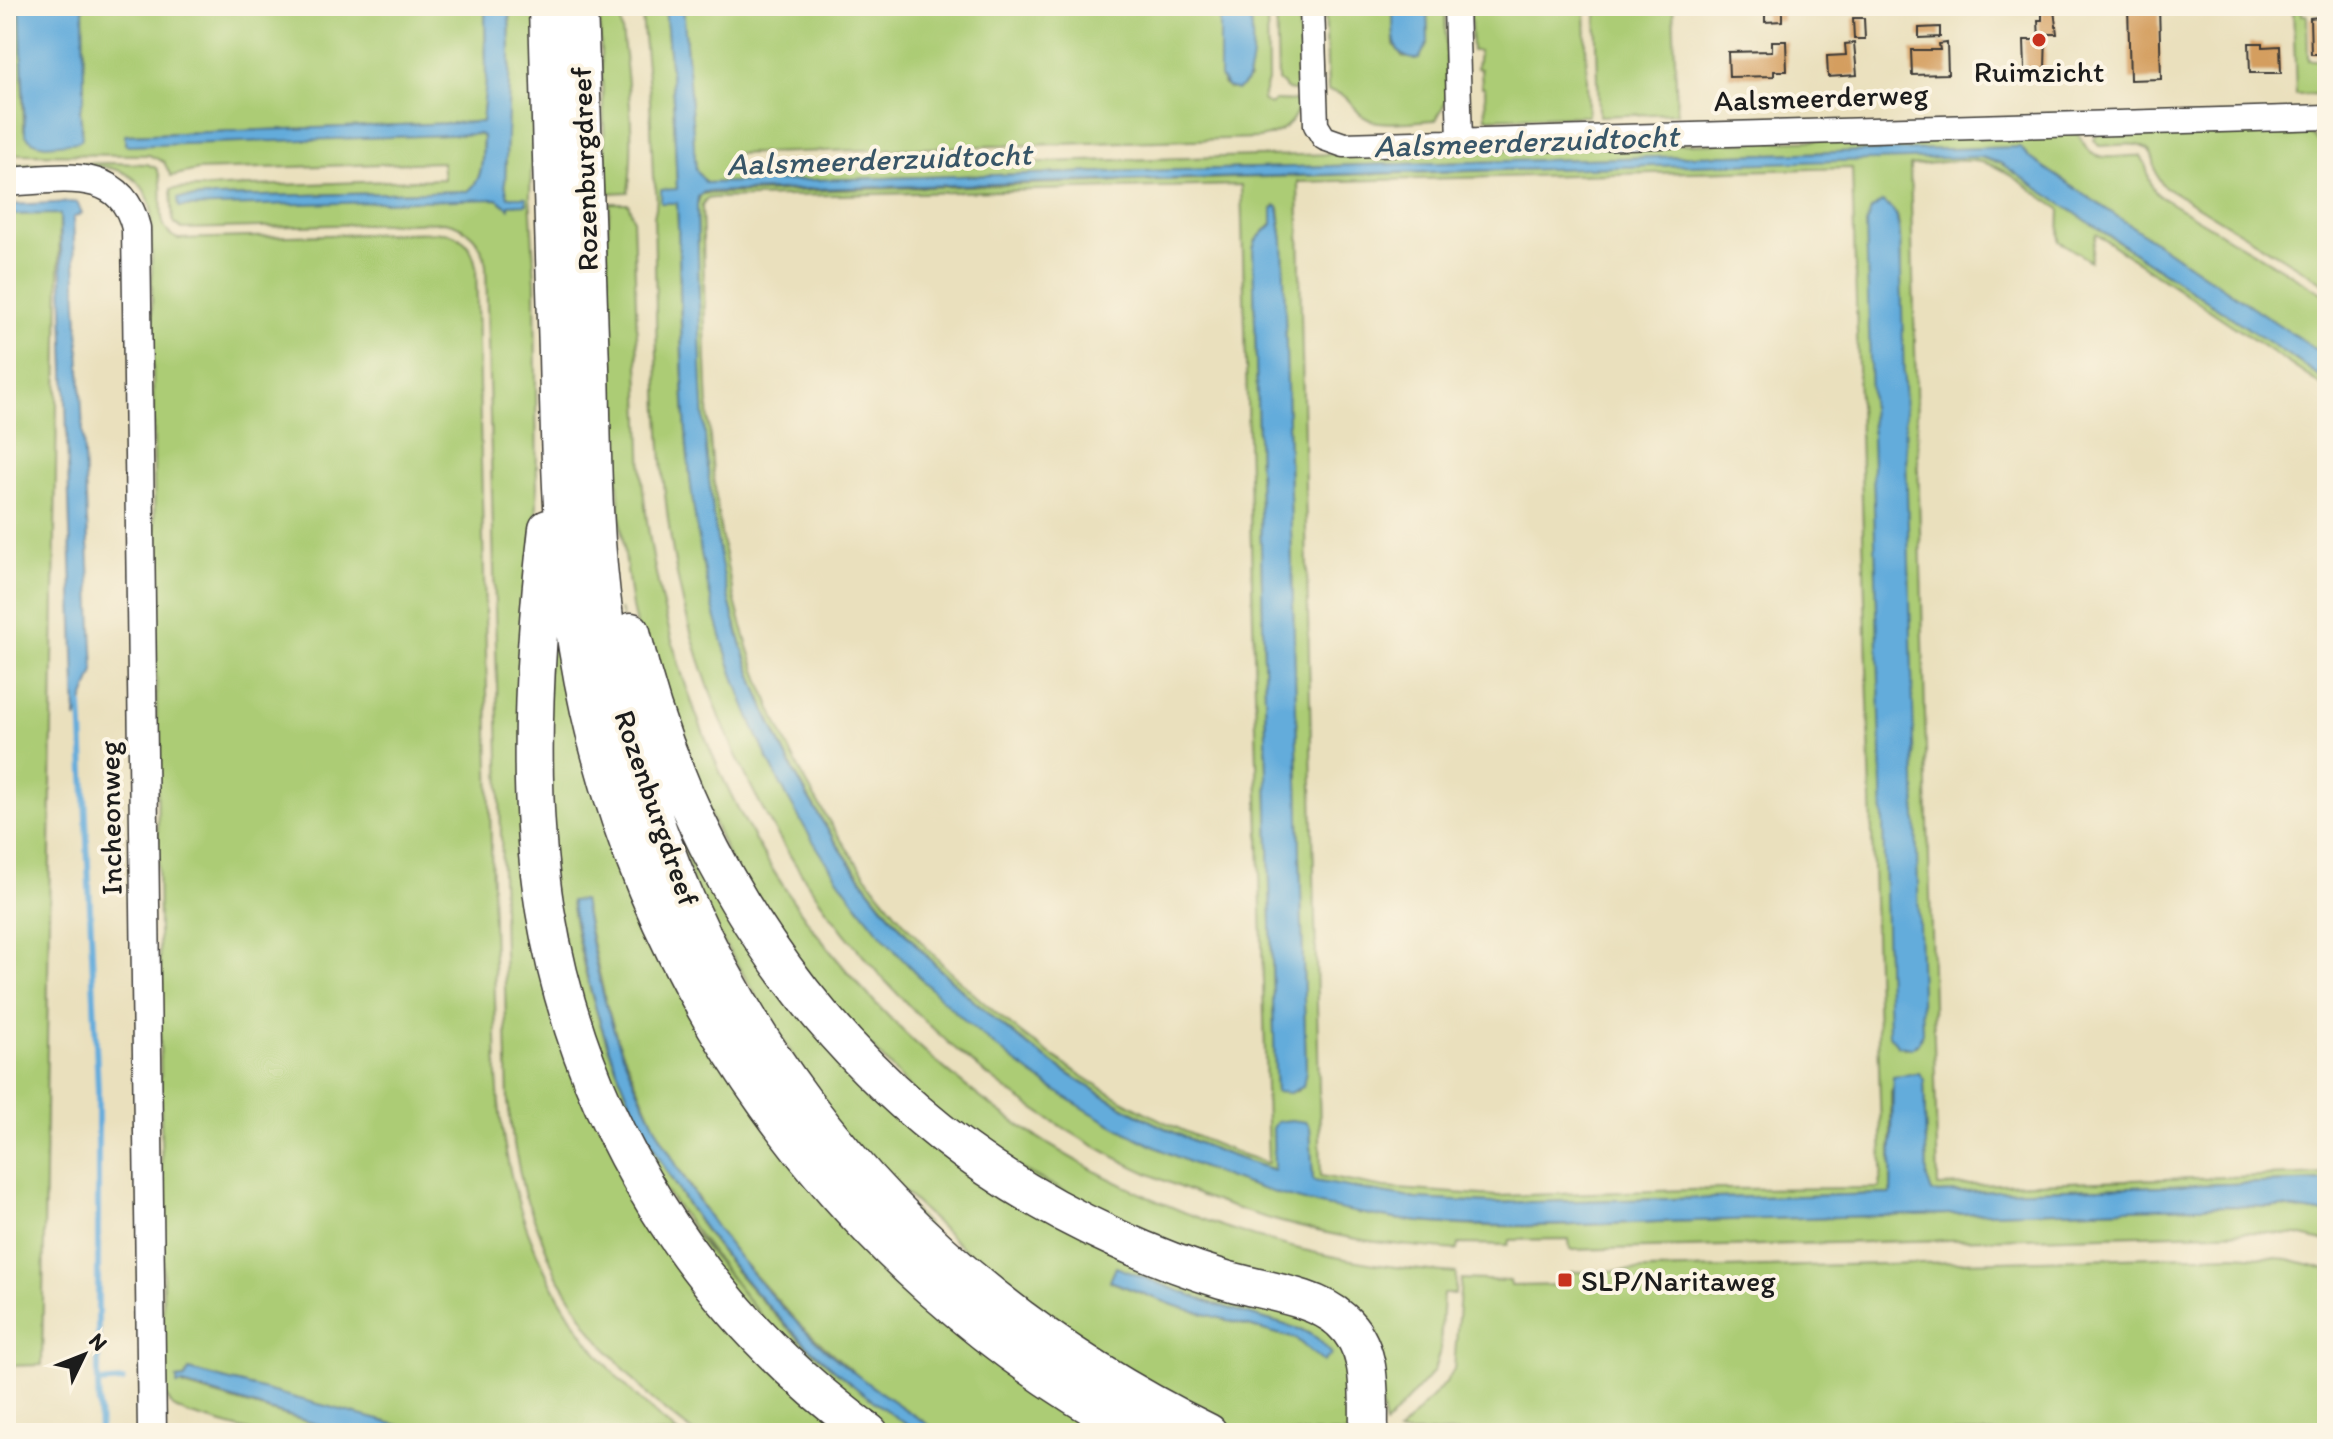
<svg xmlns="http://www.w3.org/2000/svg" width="2333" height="1439" font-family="Itim,sans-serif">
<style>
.green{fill:#accc74;stroke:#647448;stroke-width:2;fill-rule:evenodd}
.water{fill:#63acdb;stroke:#40647c;stroke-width:2}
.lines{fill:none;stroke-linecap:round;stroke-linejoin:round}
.stream{stroke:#63acdb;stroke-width:6}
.building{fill:#d49e5f}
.minor-casing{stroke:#3b3934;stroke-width:27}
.tertiary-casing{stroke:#3b3934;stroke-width:31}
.trunk-casing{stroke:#3b3934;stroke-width:41}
.minor{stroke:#fff;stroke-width:24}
.tertiary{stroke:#fff;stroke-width:28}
.trunk{stroke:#fff;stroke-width:38}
.poi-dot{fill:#c8321e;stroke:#fcf5e5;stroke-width:3}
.labels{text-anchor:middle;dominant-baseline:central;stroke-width:8;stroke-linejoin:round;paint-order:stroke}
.poi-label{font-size:30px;fill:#1c1c1c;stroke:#fcf5e5}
.street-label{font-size:30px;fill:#1c1c1c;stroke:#fcf5e5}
.water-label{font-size:32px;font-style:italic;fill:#385668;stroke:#fcf5e5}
</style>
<rect width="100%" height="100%" fill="#fcf5e5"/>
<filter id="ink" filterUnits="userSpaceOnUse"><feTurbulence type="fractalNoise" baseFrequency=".0125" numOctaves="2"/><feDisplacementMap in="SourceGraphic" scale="16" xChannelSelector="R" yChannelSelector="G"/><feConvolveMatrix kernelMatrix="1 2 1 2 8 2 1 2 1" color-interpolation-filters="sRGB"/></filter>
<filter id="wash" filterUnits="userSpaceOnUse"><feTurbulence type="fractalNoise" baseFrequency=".006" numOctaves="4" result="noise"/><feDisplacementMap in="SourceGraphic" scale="32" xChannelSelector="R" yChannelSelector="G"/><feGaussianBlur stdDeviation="1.8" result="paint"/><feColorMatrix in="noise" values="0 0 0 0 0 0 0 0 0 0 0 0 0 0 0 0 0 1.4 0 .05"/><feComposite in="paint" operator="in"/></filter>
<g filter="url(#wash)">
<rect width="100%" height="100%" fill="#eae0bd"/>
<!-- green -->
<path class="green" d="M6,6h14l4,124 58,-2 -2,-18 4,-14 -1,-90h402l1,74 -4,42 -356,13v10l353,-11 4,1c-2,19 2,44 -15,56l-290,7 319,1 11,8v-2l19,-2 -19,-5 -3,-14 5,-128 -1,-50h28l1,44 -8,145 5,87 2,217 -7,286 74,339 254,309h-164l-43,-34 -57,-64 -38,-61 -32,-81 -11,-53 -5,-38 -22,-836c-3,-24 -18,-40 -42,-44l-262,7 -9,-7 -2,-33 273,-10 -2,-17 -244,8 -27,6 -7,-14 -15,-7 -143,-1z
M599,6h20c7,60 18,127 9,186l-19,1 -3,-15z
M641,6h24l8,93 4,91 -16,1v11h16c5,118 2,239 25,355 66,346 343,613 693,662 98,14 201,4 300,2 178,-4 356,-10 534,-15l53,1 45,7v28l-30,-7 -43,-3 -684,18 -1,-11 -60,1 -1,5 -49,-1 -1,6c-39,-3 -78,-6 -117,-14 -323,-63 -572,-306 -655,-622 -33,-128 -28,-265 -32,-397 4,-14 4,-25 -1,-39l-3,-79z
M683,6h537l3,78 7,5 19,-10 1,-73h17l1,75 -6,19 8,5 6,-5 24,1c-4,22 -20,34 -41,37l-529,16v17l1347,-38c6,5 6,11 11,17 11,13 38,4 53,6 9,13 5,28 18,40l168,100v61l-297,-199 -10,-11 -1314,36 -10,-13z
M1276,6h23l2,86 -13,-2 -10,-9z
M1325,6h68l1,39 9,12 16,2 9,-17 -1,-36h18l2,93 -11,21c-17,0 -51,6 -66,0 -20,-8 -15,-26 -42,-29z
M1470,6h63l1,4 51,-1 3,107 -102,2 -1,-31h-3l-1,-18 -4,-1 2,-17h-7z
M1600,6h73l4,107 -78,3 -3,-108z
M2293,6h9v9h5l1,45h19v34l-31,1z
M2297,128l16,8 14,14v135l-163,-99c-7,-7 -8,-14 -10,-24 -4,-25 -35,-16 -55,-16l-5,-6 3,-6z
M1976,156l24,7 327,218v8l-231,-155 -6,27 -31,-20 1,-32c-21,-13 -51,-39 -75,-46 -22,-6 -52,1 -75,3l28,1020 389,-12v7l-395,12 -5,-14 -3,-99 -5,-7h-7l-21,18v103l-402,9 -73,-4 -103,-18 -3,-54 -37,1 2,42c-273,-82 -490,-312 -551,-592 -26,-121 -24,-249 -27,-373l4,-11zM1852,168l30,999 -2,21 -159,1 -225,7 -112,-8 -63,-12 -23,-994zM1241,185l27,978h-1c-276,-89 -491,-325 -543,-613 -21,-112 -18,-230 -22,-344l4,-7 8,-1zM1275,206l4,2 4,33 23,829 -8,21 -22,1 -1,-19 -22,-824 3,-9 16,-17v-14zM1893,210l5,10 2,16 16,809 -12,3z
M106,163l41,1 9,4c14,21 -7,60 22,71l265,-7c19,3 30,15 33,35l21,809c7,144 66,267 181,357h-250l-239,-63 -4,8 -8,1 7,7 162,47h-91l-68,-19 -14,-7 -9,-14 -13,-1186c-15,-63 -97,-34 -145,-38v-4z
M610,203h18l5,15 9,261c42,436 375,764 814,794l-1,21h-12l-3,56 -6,21 -49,54 -16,-77 -156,-78 -264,-139 -193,-211 -112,-258 -12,-55 -11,-81 -6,-75 -7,-158 -1,-54z
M60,213l-18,1152 -36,1v-1151z
M560,608l86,307 470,518h-175l-76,-51 -66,-58 -57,-63 -26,-34 -40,-63 -22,-40 -36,-83 -12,-38 -23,-102 -12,1c26,170 112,332 239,447 35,32 73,58 111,84h-41l-81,-65 -176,-233 -71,-225 -6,-301z
M620,609l45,158 236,340 441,227 22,99h-128l-63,-30 -138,-85 -199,-192 -139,-227zM1116,1268l95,35 91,27 8,4 13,27 -27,-22 -120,-33 -65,-24z
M2236,1255l52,4 39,10v164h-929l49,-52 7,-12 7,-90 49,2 1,5 59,-1 1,-13z"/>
<!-- water -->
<path class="water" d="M20,6h63l1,90 -4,14 2,29 -4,3c-18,1 -42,9 -53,-8z
M485,6h24l1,50 -5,128 3,13h18l1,7 -18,1v3l-12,-9 -318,8 -1,-9 290,-7c17,-12 14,-36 15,-55l-4,-2 -351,12 -3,-2v-9l357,-13 4,-42z
M665,6h18l13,164 10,13 1314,-36 10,11 297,199v24l-327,-218 -19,-6 -1277,35 -6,5 -1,8c3,124 2,251 27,373 59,279 278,511 550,592l-1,-42 4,-6 14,-2 15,2 4,5 3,54 103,18 73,4 402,-9 2,-118 26,-3 5,7 3,98 5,15 395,-12v33l-45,-7 -53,-1c-178,5 -356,11 -534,15 -98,2 -203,11 -300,-2 -350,-49 -626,-315 -693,-661 -23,-116 -19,-238 -25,-355h-16v-13l16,-1 -4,-90z
M1220,6l30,1c2,20 8,74 -13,83l-10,-3 -7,-10z
M1393,6h34l1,36 -9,17c-31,1 -25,-30 -26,-53z
M77,202l5,11 -9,5 21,453 -18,48 -16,-505 -54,1v-10z
M1882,202c14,6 16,19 18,34l22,796 -3,10 -8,6 -13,-2 -9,-11 -23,-811 5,-14z
M1276,206l2,1 5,34 23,829 -3,17 -13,6 -14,-1 -1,-19 -22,-824 3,-9 16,-16v-15z
M583,900c9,48 18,96 35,142 44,117 115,226 209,309 36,31 75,57 114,82 -5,0 -13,1 -18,0 -13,-3 -67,-45 -79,-55 -116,-97 -203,-221 -247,-366 -11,-35 -18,-71 -25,-106l-1,-5z
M1116,1267l95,36 91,27 15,8 15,16 -9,8 -27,-23 -120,-33 -66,-25z
M189,1370l239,63h-82l-163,-49 -6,1v-6l8,-1z"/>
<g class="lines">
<!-- stream -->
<path class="stream" d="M81,705l17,385v293l2,50
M98,1383l25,-2"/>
</g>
<g id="blocks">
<!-- building -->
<path class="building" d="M1765,6h17v15l-17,1z
M2128,6h31l2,73 -31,1z
M2054,10l3,24h-11l-1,35 -20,1 -1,-30h15l-1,-20h4v-9z
M2319,17l1,37h-9l-1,-36z
M1853,18h11l1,21h-11z
M1940,27v10l-21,1v-10z
M1772,41h14l1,30h-13v5l-45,1 -1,-25 44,-1z
M1854,43l3,32 -29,2 -1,-21 19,-1 -1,-11z
M1947,43l1,31 -36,1 -1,-25h29l-1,-6z
M2249,43h14v4l17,-1 1,27h-31z"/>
</g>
</g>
<g filter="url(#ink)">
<use href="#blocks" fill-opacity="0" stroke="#3b3934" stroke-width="2"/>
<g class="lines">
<!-- minor casing -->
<g class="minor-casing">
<path id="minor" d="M1312,6l4,119 8,13 20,7 983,-28
M1456,6l4,135"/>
</g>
<!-- tertiary casing -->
<g class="tertiary-casing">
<path id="tertiary" d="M6,182c51,-2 115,-19 130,46l16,1205"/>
</g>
<!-- trunk casing -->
<g class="trunk-casing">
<path id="trunk" d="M548,6c3,116 6,231 10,347 2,98 4,198 20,296 54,331 266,625 561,784
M578,6c4,120 8,240 12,361 2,83 2,168 14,251 57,366 273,652 604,815
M548,529c-14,119 -22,263 -3,381 35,211 152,398 324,523
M631,632c62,266 232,493 484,606 35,16 70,30 107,41 35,11 92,16 119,41 33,29 27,73 28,113"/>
</g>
<!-- minor -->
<use href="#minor" class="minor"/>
<!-- tertiary -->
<use href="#tertiary" class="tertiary"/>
<!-- trunk -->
<use href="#trunk" class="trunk"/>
</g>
</g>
<!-- markers -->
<g class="poi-dot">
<circle cx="2039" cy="40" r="8"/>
<rect x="1557" y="1272" width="16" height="16" rx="4"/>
</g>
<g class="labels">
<!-- poi labels -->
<g class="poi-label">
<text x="2039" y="71">Ruimzicht</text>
<text x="1581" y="1280" text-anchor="start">SLP/Naritaweg</text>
</g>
<!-- street labels -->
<g class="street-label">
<text transform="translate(1821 97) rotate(-2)">Aalsmeerderweg</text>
<text transform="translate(584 169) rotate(-92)">Rozenburgdreef</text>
<text transform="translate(657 808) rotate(71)">Rozenburgdreef</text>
<text transform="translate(110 818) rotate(-91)">Incheonweg</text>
</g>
<!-- water labels -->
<g class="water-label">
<text transform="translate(1526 141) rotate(-2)">Aalsmeerderzuidtocht</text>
<text transform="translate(879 159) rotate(-2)">Aalsmeerderzuidtocht</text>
</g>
</g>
<!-- margin -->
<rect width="2333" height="1439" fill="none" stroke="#fcf5e5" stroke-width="32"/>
<!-- north arrow -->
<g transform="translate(84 1355) rotate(47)" stroke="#fcf5e5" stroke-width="6" paint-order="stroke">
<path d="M0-6L14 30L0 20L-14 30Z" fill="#1c1c1c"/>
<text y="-12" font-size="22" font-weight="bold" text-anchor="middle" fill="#1c1c1c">N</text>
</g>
</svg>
